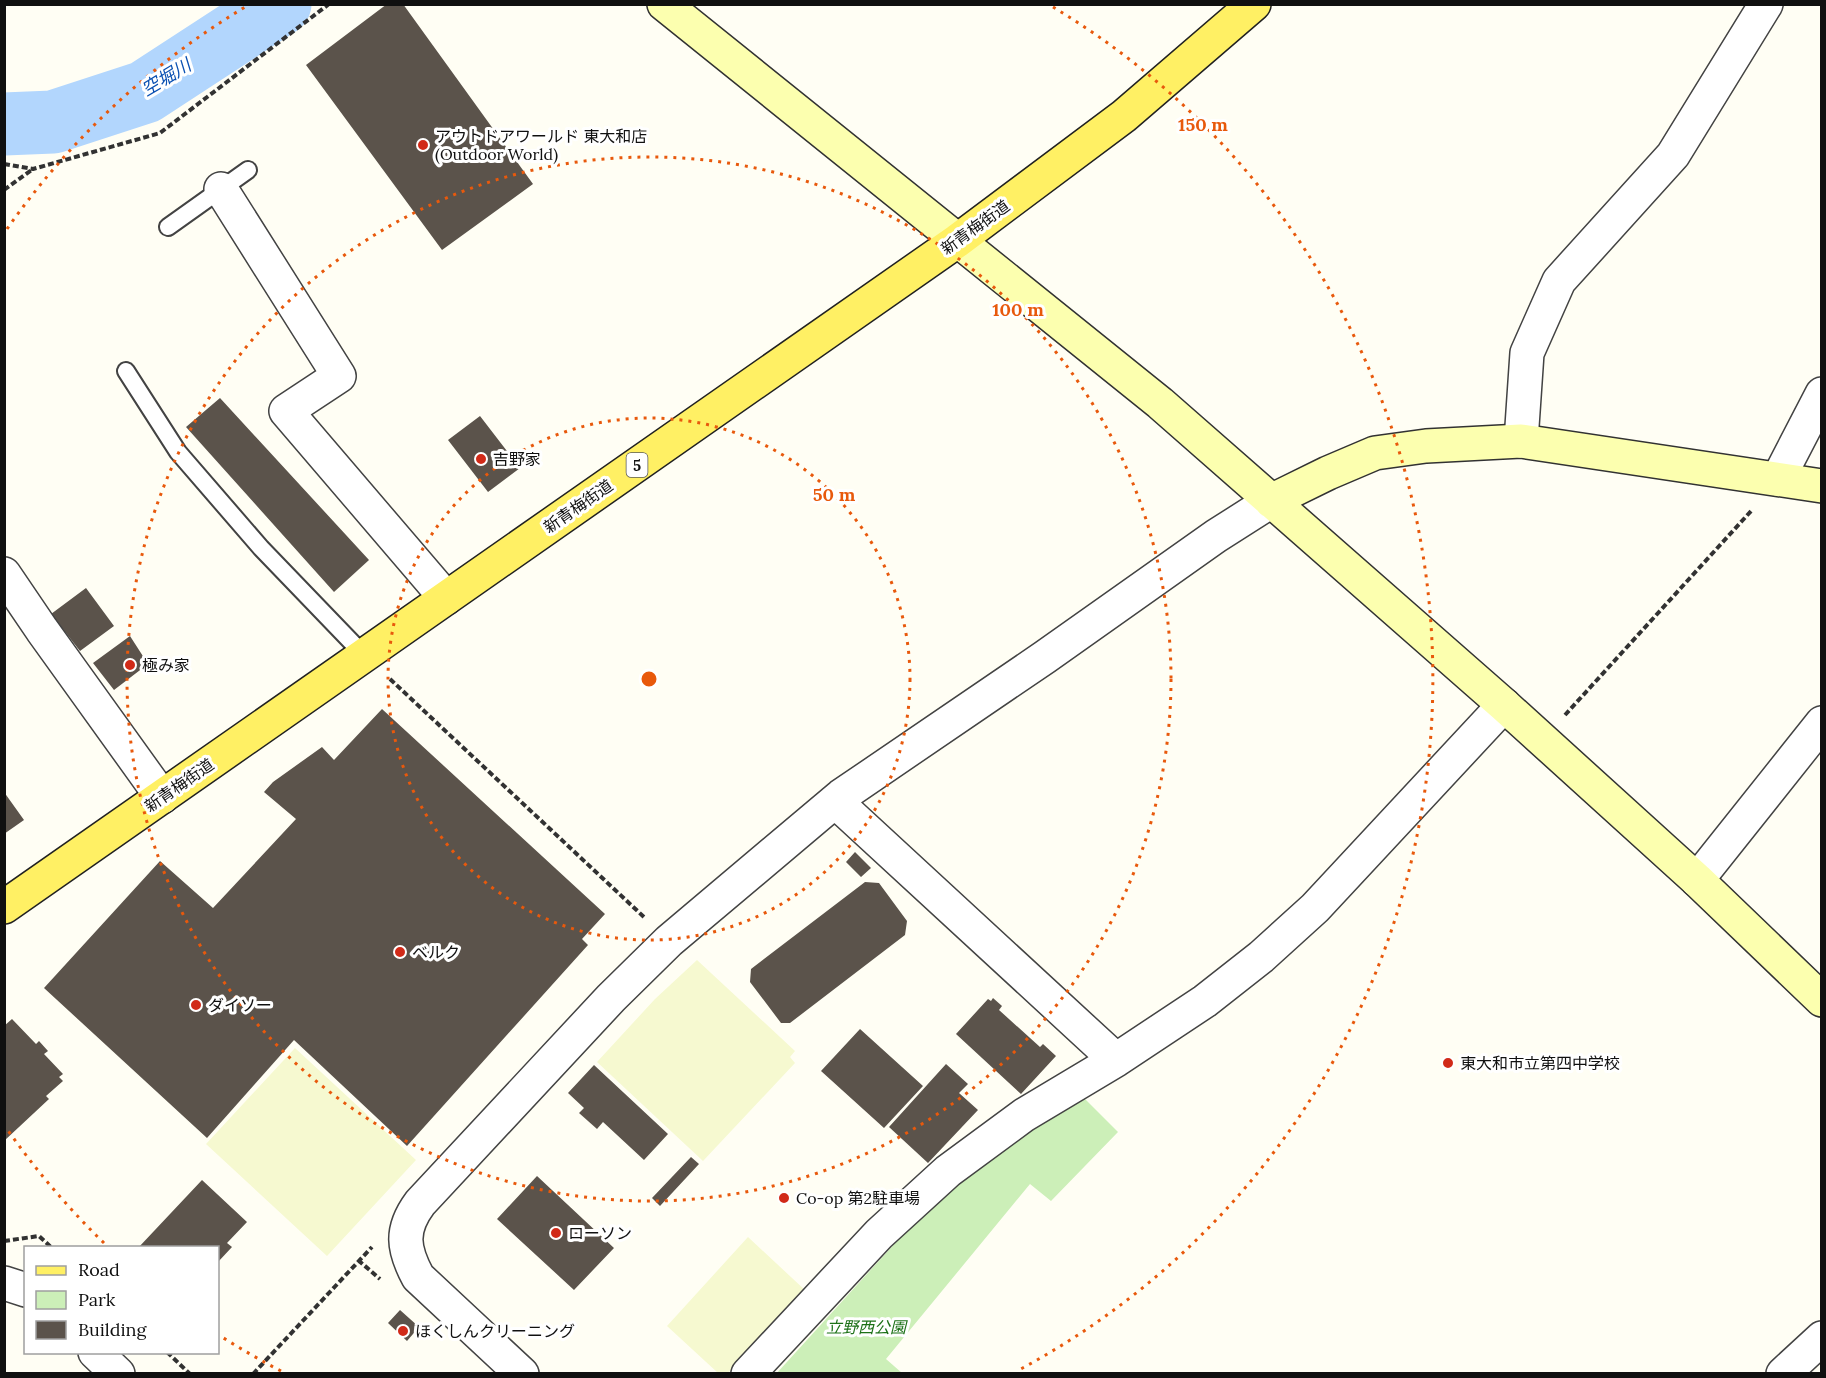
<svg xmlns="http://www.w3.org/2000/svg" width="1826" height="1378" font-family="Lora,'Noto Sans JP',serif">
<style>
.farmland{fill:#f6f9d0}
.green{fill:#ccefb8}
.lines{fill:none;stroke-linecap:round;stroke-linejoin:round}
.river{stroke:#b2d6fd;stroke-width:63}
.building{fill:#5b534b}
.lane-casing{stroke:#434343;stroke-width:20}
.street-casing{stroke:#434343;stroke-width:36}
.secondary-casing{stroke:#323232;stroke-width:36}
.primary-casing{stroke:#212121;stroke-width:36}
.path{stroke:#323232;stroke-width:4;stroke-dasharray:6 3;stroke-linecap:butt}
.lane{stroke:#fff;stroke-width:16}
.street{stroke:#fff;stroke-width:33}
.secondary{stroke:#fcffaf;stroke-width:33}
.primary{stroke:#fff064;stroke-width:33}
.ring{fill:none;stroke:#e8590c;stroke-width:3;stroke-dasharray:3 6}
.poi-dot{fill:#d12a18;stroke:#fff;stroke-width:2}
.labels{text-anchor:middle;dominant-baseline:central;stroke-width:6;stroke-linejoin:round;paint-order:stroke}
.shield{fill:#fff;stroke:#585858;stroke-width:1.5}
.shield-label{font-size:15px;font-weight:bold;fill:#101010}
.poi-label{font-size:16px;fill:#101010;stroke:#fff;text-anchor:start}
.street-label{font-size:16px;fill:#101010;stroke:#fff}
.park-label{font-size:16px;font-style:italic;fill:#1d7118;stroke:#fff}
.water-label{font-size:18px;font-style:italic;fill:#0a50b2;stroke:#fff}
.centre{fill:#e8590c;stroke:#fff;stroke-width:3}
.ring-label{font-size:18px;text-anchor:middle;font-weight:bold;fill:#e8590c;stroke:#fff;stroke-width:6;stroke-linejoin:round;paint-order:stroke}
</style>
<rect width="100%" height="100%" fill="#fffef4"/>
<!-- farmland -->
<path class="farmland" d="M697,960l98,91 -5,6 5,6 -92,98 -106,-99 58,-63z
M295,1048l121,112 -89,96 -121,-112z
M748,1237l58,54 -78,82h-10l-51,-47z"/>
<!-- green -->
<path class="green" d="M1083,1097l35,35 -67,69 -21,-17 -144,175 16,14 -126,1 171,-188z"/>
<g class="lines">
<!-- river -->
<path class="river" d="M4,124l49,-2 92,-30 135,-88"/>
</g>
<!-- building -->
<path class="building" d="M387,4h16l130,180 -91,66 -136,-185z
M220,398l149,162 -35,32 -148,-165z
M480,416l40,52 -32,24 -40,-52z
M86,588l28,38 -34,25 -29,-37z
M130,636l18,28 -34,26 -21,-27z
M382,709l223,205 -23,25 6,6 -181,201 -113,-106 -87,98 -163,-150 116,-127 53,47 83,-89 -32,-27 9,-10 49,-35 12,13z
M4,792l20,28 -20,14z
M855,852l16,16 -10,9 -15,-15z
M865,882l14,1 28,38 -2,14 -115,88h-9l-31,-41 1,-13z
M993,998l9,8 -3,4 41,37 3,-3 13,12 -35,38 -65,-60 32,-35 3,2z
M12,1019l24,25 3,-3 9,10 -4,3 19,20 -4,3 4,4 -17,15 3,3 -45,42v-115z
M860,1029l63,57 -39,42 -63,-57z
M946,1064l22,20 -9,9 19,17 -50,53 -39,-36z
M594,1065l74,69 -24,26 -41,-38 -6,7 -18,-16 5,-5 -16,-15z
M691,1157l8,7 -39,42 -8,-8z
M537,1176l77,72 -40,42 -77,-71z
M202,1180l45,42 -20,21 5,4 -14,15v-14h-80z
M400,1310l19,17 -12,14 -19,-18z"/>
<g class="lines">
<!-- lane casing -->
<g class="lane-casing">
<path id="lane" d="M168,227l80,-57
M126,371l52,81 83,96 103,107"/>
</g>
<!-- street casing -->
<g class="street-casing">
<path id="street" d="M221,189l118,187 -53,35 160,187
M1521,441l6,-88 32,-72 114,-126 93,-151
M1778,479l44,-85
M4,574l38,56 120,167
M835,801l281,259
M1697,880l125,-157
M4,1283l22,7
M95,1352l23,22
M522,1374l-104,-97c-15,-28 -18,-47 2,-74l191,-205 58,-57 172,-145 204,-139 171,-121 55,-35
M748,1374l131,-140 69,-63 76,-56 92,-55 89,-59 56,-44 54,-49 189,-203
M1783,1374l39,-36"/>
</g>
<!-- secondary casing -->
<g class="secondary-casing">
<path id="secondary" d="M664,4l496,399 344,302 193,175 125,120
M1271,501l57,-28 47,-20 51,-7 95,-5 301,45"/>
</g>
<!-- primary casing -->
<g class="primary-casing">
<path id="primary" d="M4,907l953,-666 167,-125 130,-112"/>
</g>
<!-- path -->
<path class="path" d="M4,164l29,5 127,-36 169,-129
M4,190l29,-21
M390,679l255,239
M1565,715l187,-205
M4,1241l35,-5 13,12
M358,1260l22,19
M167,1352l23,22
M253,1374l119,-127"/>
<!-- lane -->
<use href="#lane" class="lane"/>
<!-- street -->
<use href="#street" class="street"/>
<!-- secondary -->
<use href="#secondary" class="secondary"/>
<!-- primary -->
<use href="#primary" class="primary"/>
</g>
<!-- distance rings -->
<g class="ring">
<circle cx="649" cy="679" r="261"/>
<circle cx="649" cy="679" r="522"/>
<path d="M281 1371A784 784 0 0 1 222 1337M104 1243A784 784 0 0 1 7 1129M7 229A784 784 0 0 1 245 7M1053 7A784 784 0 0 1 1017 1371"/>
</g>
<!-- markers -->
<g class="poi-dot">
<circle cx="423" cy="145" r="6"/>
<circle cx="481" cy="459" r="6"/>
<circle cx="130" cy="665" r="6"/>
<circle cx="400" cy="952" r="6"/>
<circle cx="196" cy="1005" r="6"/>
<circle cx="1448" cy="1063" r="6"/>
<circle cx="784" cy="1198" r="6"/>
<circle cx="556" cy="1233" r="6"/>
<circle cx="403" cy="1331" r="6"/>
</g>
<g class="labels">
<!-- shield labels -->
<rect class="shield" x="626.5" y="453" width="21" height="24" rx="4.5"/>
<g class="shield-label">
<text x="637" y="465">5</text>
</g>
<!-- poi labels -->
<g class="poi-label">
<text x="435" y="136">アウトドアワールド 東大和店<tspan x="435" dy="18">(Outdoor World)</tspan></text>
<text x="493" y="459">吉野家</text>
<text x="142" y="665">極み家</text>
<text x="412" y="952">ベルク</text>
<text x="208" y="1005">ダイソー</text>
<text x="1460" y="1063">東大和市立第四中学校</text>
<text x="796" y="1198">Co-op 第2駐車場</text>
<text x="568" y="1233">ローソン</text>
<text x="415" y="1331">ほくしんクリーニング</text>
</g>
<!-- street labels -->
<g class="street-label">
<text transform="translate(975 227) rotate(-36)">新青梅街道</text>
<text transform="translate(578 506) rotate(-35)">新青梅街道</text>
<text transform="translate(179 785) rotate(-35)">新青梅街道</text>
</g>
<!-- park labels -->
<g class="park-label">
<text x="866" y="1327">立野西公園</text>
</g>
<!-- water labels -->
<g class="water-label">
<text transform="translate(166 77) rotate(-31)">空堀川</text>
</g>
</g>
<circle cx="649" cy="679" r="9" class="centre"/>
<g class="ring-label">
<text x="1203" y="131">150 m</text>
<text x="1018" y="316">100 m</text>
<text x="834" y="501">50 m</text>
</g>
<!-- border -->
<rect width="1826" height="1378" fill="none" stroke="#101010" stroke-width="12"/>
<!-- legend -->
<rect x="24" y="1246" width="195" height="108" fill="#ffffff" stroke="#9f9f9f" stroke-width="1.5"/>
<rect x="36" y="1266" width="30" height="9" fill="#fff064" stroke="#9f9f9f" stroke-width="1.5"/>
<text x="78" y="1276" font-size="18" fill="#101010">Road</text>
<rect x="36" y="1291" width="30" height="18" fill="#ccefb8" stroke="#9f9f9f" stroke-width="1.5"/>
<text x="78" y="1306" font-size="18" fill="#101010">Park</text>
<rect x="36" y="1321" width="30" height="18" fill="#5b534b" stroke="#9f9f9f" stroke-width="1.5"/>
<text x="78" y="1336" font-size="18" fill="#101010">Building</text>
</svg>
